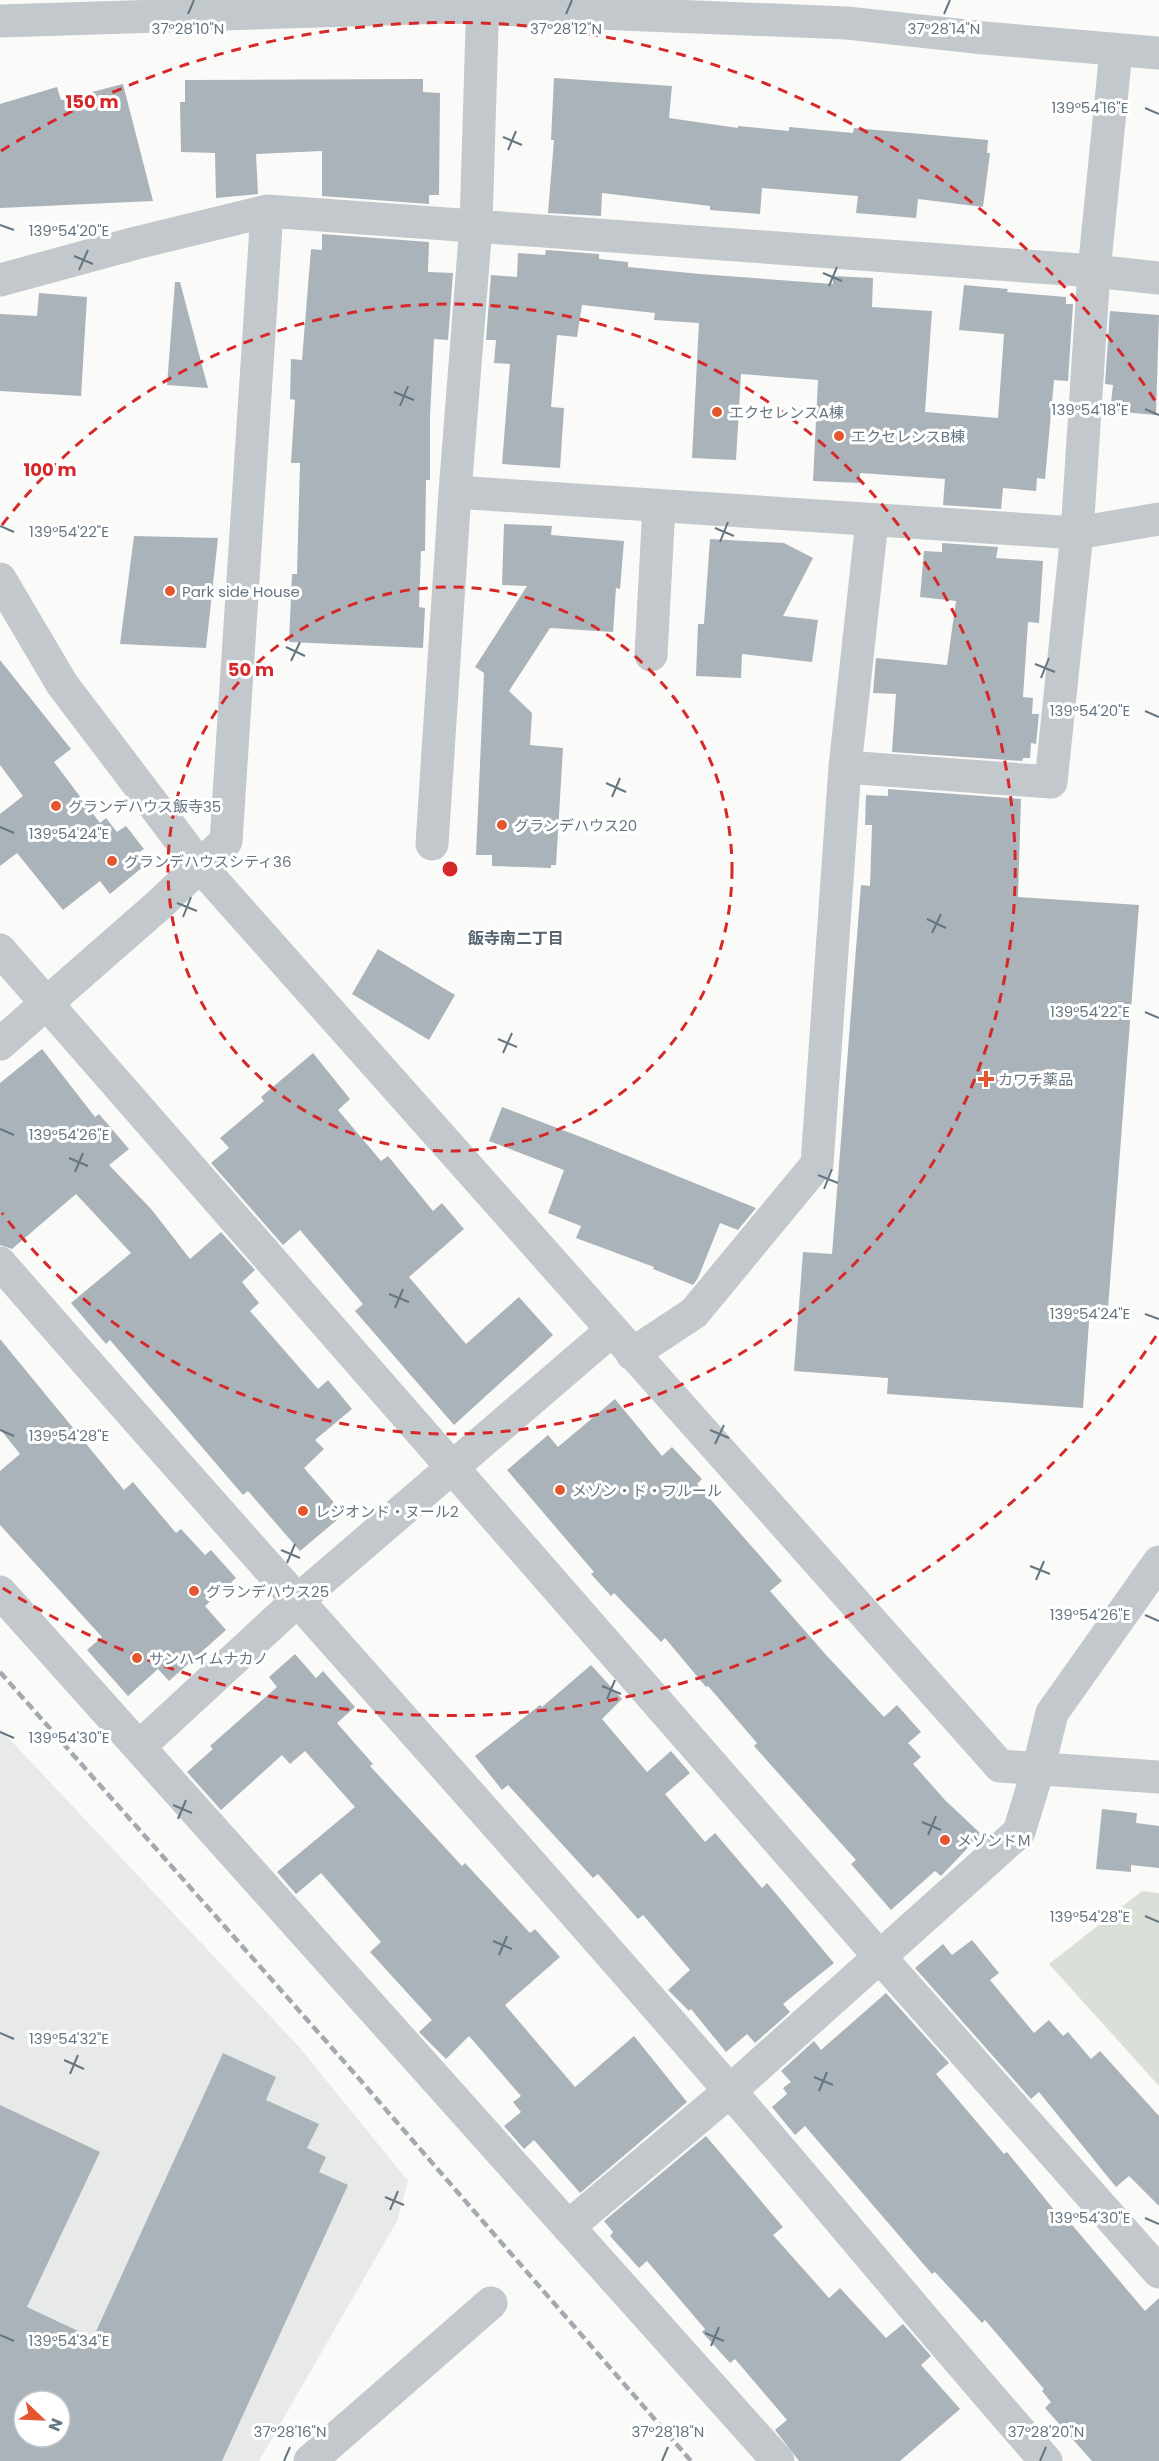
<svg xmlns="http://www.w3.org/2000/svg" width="1159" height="2461" font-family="Poppins,'Noto Sans JP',sans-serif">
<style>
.built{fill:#e8e9e9;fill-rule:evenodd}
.green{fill:#dadfd7}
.building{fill:#aab3b9;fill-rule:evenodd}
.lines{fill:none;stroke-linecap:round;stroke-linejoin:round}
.street{stroke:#c3c8cc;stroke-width:33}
.rail{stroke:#a2aab0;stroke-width:4.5;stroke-dasharray:9 4.5;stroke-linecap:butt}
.ticks{fill:none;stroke:#657683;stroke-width:2}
.ring{fill:none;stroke:#d62828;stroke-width:3;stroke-dasharray:10 8}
.poi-dot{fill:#e4572e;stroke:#fff;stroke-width:2}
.labels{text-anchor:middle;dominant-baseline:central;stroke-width:6;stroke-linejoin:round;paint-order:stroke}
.poi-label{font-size:15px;fill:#657683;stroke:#fff;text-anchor:start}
.neighbourhood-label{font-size:16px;font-weight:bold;fill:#57646e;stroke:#fff}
.ticks-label{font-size:15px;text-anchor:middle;fill:#657683;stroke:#fff;stroke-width:6;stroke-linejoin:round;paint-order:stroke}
.centre{fill:#d62828;stroke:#fff;stroke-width:3}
.ring-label{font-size:18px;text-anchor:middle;font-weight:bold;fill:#d62828;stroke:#fff;stroke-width:6;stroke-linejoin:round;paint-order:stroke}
</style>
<rect width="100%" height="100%" fill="#fafaf8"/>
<!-- built -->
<path class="built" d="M0,1729l300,319 108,133 -11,40 -138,240h-259zM24,2401h36v36h-36z"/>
<!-- green -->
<path class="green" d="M1142,1891l17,2v193l-110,-122z"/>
<!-- building -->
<path class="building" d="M554,78l118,8 -3,32 69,10v-2l51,5v-4l64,6 1,-5 134,12 -1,13h3l-7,54 -65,-8 -2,19 -60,-5 2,-17 -96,-8 -2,26 -50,-4v-4l-108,-13 -1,23 -53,-3 6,-73h-3z
M423,79v13l17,1 -1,102h-10v9l-107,-8v-45l-66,3 2,40 -42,4 -1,-45 -34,-1 -1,-50h5v-22z
M123,84l30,117 -153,7v-104l57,-17 4,13z
M322,234l107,8 -1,30 25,1 -5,67 -14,-1 -4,77v64h-4l-1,71h-4l-2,56 6,1 -2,40 -134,-6 3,-68h5l3,-111h-9l4,-63 -5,-1 1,-40 11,1 9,-111 11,1z
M546,250l53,4v5l29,3v5l72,7 133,10v-8l40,2 -1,29 60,4 -7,101 73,6 6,-84 -45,-4 5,-45 44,4 -1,3 59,5v7h7l-5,77 -14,-1 -9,99 -8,-1 -1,13 -33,-3 -2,21 -58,-4 2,-26 -85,-6v10l-47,-2 5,-101 -77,-6 -5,86 -44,-2 7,-135 -45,-3 1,-7 -73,-8 -5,32 -20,-2 -6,72 13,1 -4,60 -58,-4 8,-100 -16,-1 2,-23h-10l5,-65 26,2 1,-24 27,2z
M175,282h5l28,106 -41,-3z
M39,293l48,4 -6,99 -81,-5v-77l37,2z
M1110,311l49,4 -3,100 -46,-4 3,-26 -8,-1z
M504,524l48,2 -1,9 73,6 -4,48 -4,-1 -3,44 -63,-4 -41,63 23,22 -2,32 33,3 -7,117h-5v3l-59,-2v-11h-16l8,-182 -9,-6 52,-81 -25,-1z
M134,536l84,2 -12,110 -86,-4z
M710,539l74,4 29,15 -30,58 35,4 -6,42 -70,-8 -1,24 -45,-2 2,-52h6z
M942,543l56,4 -2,11 47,3 -4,62 -11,-1 -5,75 10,1 -1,16h7l-3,30 -5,-1 -1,15h-7l-1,3 -130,-9 4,-58 -23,-1 3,-35 71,7 9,-64 -36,-4 4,-46 18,1z
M0,660l71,89 -17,13 46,61 6,-5 11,14 9,-6 18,23 -9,6 9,11 -34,28 -10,-13 -37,29 -46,-57 -17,13v-52l23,-18 -23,-31z
M888,789l133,10 -3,98 121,8 -31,403 -18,-1 -7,101 -196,-14 1,-16 -94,-7 9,-119 29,2 29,-369 9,1 2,-61h-7l1,-30 22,1z
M378,949l77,46 -26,45 -77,-46z
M42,1049l53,68 4,-3 30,35 -20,16 43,45 38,49 31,-27 34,38 -13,12 17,21 -9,8 68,78 10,-9 24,29 -37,31 9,9 -20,19 40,46 -44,37 -52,-60 -5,4 -133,-155 -4,4 -35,-41 60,-50 -55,-59 -64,55 -12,-4v-162z
M313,1053l37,46 -12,11 43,51 7,-5 45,55 9,-8 22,26 -55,48 57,67 53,-47 34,38 -99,90 -99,-114 8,-7 -63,-74 -17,15 -72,-82 18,-15 -9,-10 44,-37 -3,-4z
M502,1107l79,30 175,71 -18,22 -18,-7 -22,55 -5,7 -40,-16 1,-2 -78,-29 5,-12 -33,-13 16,-43 -75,-29z
M0,1339l124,151 9,-8 43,51 5,-4 24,26 6,-5 25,28 -31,28 21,24 -57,51 -11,-12 -30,27 -41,-46 15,-13 -102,-112v-54l20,-17 -20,-25z
M615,1399l47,57 10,-9 30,32 -5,5 85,97 -12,10 57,65 57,61 13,-12 24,27 -13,11 13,14 -8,7 32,36 36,34 -40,42 -6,-5 -44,39 -40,-46 5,-4 -102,-114 3,-3 -49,-57 -2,1 -41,-49 -4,4 -47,-49 -3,3 -20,-22 3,-2 -87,-102 41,-35 10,12z
M295,1654l21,24 7,-7 32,36 -18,16 36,41 -3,2 92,100 3,-3 65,70 5,-4 25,28 -55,48 70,82 59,-51 53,66 -107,91 -46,-53 -10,9 -20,-23 17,-14 -8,-10 8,-6 -52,-60 -23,23 -27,-27 13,-12 -62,-68 11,-10 -60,-69 -25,21 -19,-22 78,-65 -50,-56 -15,13 -8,-9 -61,55 -34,-38 26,-23 -3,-3 67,-59 -8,-10z
M591,1665l31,34 -20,20 45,53 24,-21 19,22 -25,21 40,48 10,-9 47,55 5,-5 67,80 -51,41 7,8 -35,31 -8,-9 -21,18 -35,-43 -2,2 -21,-21 22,-20 -47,-55 -5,4 -40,-45 -5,4 -85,-93 -6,5 -27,-34 65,-51 2,2z
M1102,1809l35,4 -1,10 23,3v42l-28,-3v7l-35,-3z
M972,1940l27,33 -9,7 44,53 15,-13 14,16 5,-4 23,27 9,-8 59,65v90l-30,-30 -13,11 -77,-95 -8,7 -116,-131 28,-24 9,11z
M886,1993l63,70 -13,11 68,80 3,-2 57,70 3,-3 78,92 14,-13v163h-67l-47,-53 6,-6 -9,-11 2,-2 -59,-69 -3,3 -47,-51 -3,2 -127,-148 -10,9 -23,-28 15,-13 -4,-6 8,-6 -10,-11 33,-30 7,9z
M223,2053l53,24 -10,23 53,24 -12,24 19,9 -7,15 29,13 -126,276h-222v-356l100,47 -73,155 66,31zM24,2401h36v36h-36z
M706,2136l77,91 -10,8 56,63 11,-10 46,50 17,-14 28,32 -10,9 39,44 -60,52h-101l-24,-31 12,-10 -52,-61 -5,4 -28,-31 3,-3 -58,-68 -8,7 -29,-32 3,-4 -9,-11z"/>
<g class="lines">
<!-- street -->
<path class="street" d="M0,21l447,-14 400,16 137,15 175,15
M0,280l136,-37 131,-32 827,60 65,7
M455,492l622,41 82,-14
M0,579l62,105 138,182 800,900 159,11
M651,655l8,-149
M845,767l206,15 26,-249 17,-262 22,-220
M432,844l23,-352 21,-267 6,-198
M0,950l879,1006 280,316
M0,1044l161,-141 65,-62 41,-630
M0,1263c241,277 489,549 729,827 107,123 209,249 317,371
M632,1354l62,-41 123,-149 28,-397 27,-246
M0,1592l778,869
M139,1747l158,-146 314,-270
M568,2227l162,-136 289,-259 19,-62 14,-57 107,-151
M310,2461l181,-158"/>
<!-- rail -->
<path class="rail" d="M0,1672l355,402 336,387"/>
</g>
<!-- ticks -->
<path class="ticks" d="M188,14l6,-14M566,14l6,-14M944,14l6,-14M1145,108l14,6M503,137l19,8M508,150l8,-19M0,225l14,5M74,256l19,8M79,270l9,-20M823,273l19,8M829,286l8,-19M394,392l20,8M400,406l8,-20M1145,409l14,6M0,526l14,6M715,528l19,8M720,542l8,-20M286,647l19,9M291,661l9,-19M1035,664l20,8M1041,678l8,-20M1145,711l14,6M606,783l20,9M612,797l8,-19M0,827l14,6M177,903l20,8M183,917l8,-20M927,919l19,9M932,933l9,-19M1145,1012l14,6M498,1039l19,8M503,1053l9,-20M0,1129l14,6M69,1158l19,8M75,1172l8,-19M818,1175l20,8M824,1189l8,-20M389,1294l20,8M395,1308l8,-19M1145,1314l14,5M0,1430l14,6M710,1430l19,8M715,1444l9,-19M281,1550l19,8M287,1563l8,-19M1030,1566l20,8M1036,1580l8,-19M1145,1615l14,6M602,1686l19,8M607,1699l8,-19M0,1732l14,6M173,1805l19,8M178,1819l8,-19M922,1822l19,8M928,1835l8,-19M1145,1916l14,6M493,1941l19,8M499,1955l8,-19M0,2033l14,6M64,2060l20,9M70,2074l8,-19M814,2077l19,8M819,2091l8,-19M385,2197l19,8M390,2210l8,-19M1145,2218l14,6M705,2333l19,8M0,2335l14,6M711,2346l8,-19M284,2461l6,-14M662,2461l6,-14M1040,2461l6,-14"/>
<!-- distance rings -->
<g class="ring">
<circle cx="450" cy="869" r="282"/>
<path d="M2 525A565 565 0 1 1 2 1213"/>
<path d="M1156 1336A847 847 0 0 1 1 1587M1 151A847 847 0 0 1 1156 402"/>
</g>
<!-- markers -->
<g class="poi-dot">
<circle cx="717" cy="412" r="6"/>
<circle cx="839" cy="436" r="6"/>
<circle cx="170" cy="591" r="6"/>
<circle cx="56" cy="806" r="6"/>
<circle cx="502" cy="825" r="6"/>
<circle cx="112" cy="861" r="6"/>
<path d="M983 1070h6v6h6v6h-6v6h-6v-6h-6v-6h6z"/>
<circle cx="560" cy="1490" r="6"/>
<circle cx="303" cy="1511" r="6"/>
<circle cx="194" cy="1591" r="6"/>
<circle cx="137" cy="1658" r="6"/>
<circle cx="945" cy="1840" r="6"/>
</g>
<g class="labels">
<!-- poi labels -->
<g class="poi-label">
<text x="729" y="412">エクセレンスA棟</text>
<text x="851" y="436">エクセレンスB棟</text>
<text x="182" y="591">Park side House</text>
<text x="68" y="806">グランデハウス飯寺35</text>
<text x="514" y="825">グランデハウス20</text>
<text x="124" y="861">グランデハウスシティ36</text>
<text x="998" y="1079">カワチ薬品</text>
<text x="572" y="1490">メゾン・ド・フルール</text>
<text x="315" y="1511">レジオンド・ヌール2</text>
<text x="206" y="1591">グランデハウス25</text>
<text x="149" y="1658">サンハイムナカノ</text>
<text x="957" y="1840">メゾンドＭ</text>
</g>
<!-- neighbourhood labels -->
<g class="neighbourhood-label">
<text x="516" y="938">飯寺南二丁目</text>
</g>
</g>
<g class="ticks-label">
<text x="188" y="34">37°28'10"N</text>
<text x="566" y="34">37°28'12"N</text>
<text x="944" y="34">37°28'14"N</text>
<text x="1090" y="113">139°54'16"E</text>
<text x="69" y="236">139°54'20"E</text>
<text x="1090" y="415">139°54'18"E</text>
<text x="69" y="537">139°54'22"E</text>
<text x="1090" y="716">139°54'20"E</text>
<text x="69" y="839">139°54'24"E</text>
<text x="1090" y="1017">139°54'22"E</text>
<text x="69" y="1140">139°54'26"E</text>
<text x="1090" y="1319">139°54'24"E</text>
<text x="69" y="1441">139°54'28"E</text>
<text x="1090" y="1620">139°54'26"E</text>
<text x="69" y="1743">139°54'30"E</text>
<text x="1090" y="1922">139°54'28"E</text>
<text x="69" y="2044">139°54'32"E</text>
<text x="1090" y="2223">139°54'30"E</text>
<text x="69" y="2346">139°54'34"E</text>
<text x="290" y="2437">37°28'16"N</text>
<text x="668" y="2437">37°28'18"N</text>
<text x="1046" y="2437">37°28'20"N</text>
</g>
<circle cx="450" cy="869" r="9" class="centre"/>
<g class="ring-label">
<text x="92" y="108">150 m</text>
<text x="50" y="476">100 m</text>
<text x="251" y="676">50 m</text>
</g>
<!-- north arrow -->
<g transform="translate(42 2419) rotate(113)"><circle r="28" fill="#ffffff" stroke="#c1c8cd" stroke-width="1.5"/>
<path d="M0-4.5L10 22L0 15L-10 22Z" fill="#e4572e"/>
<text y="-9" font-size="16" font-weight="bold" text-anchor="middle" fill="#657683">N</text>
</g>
</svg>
